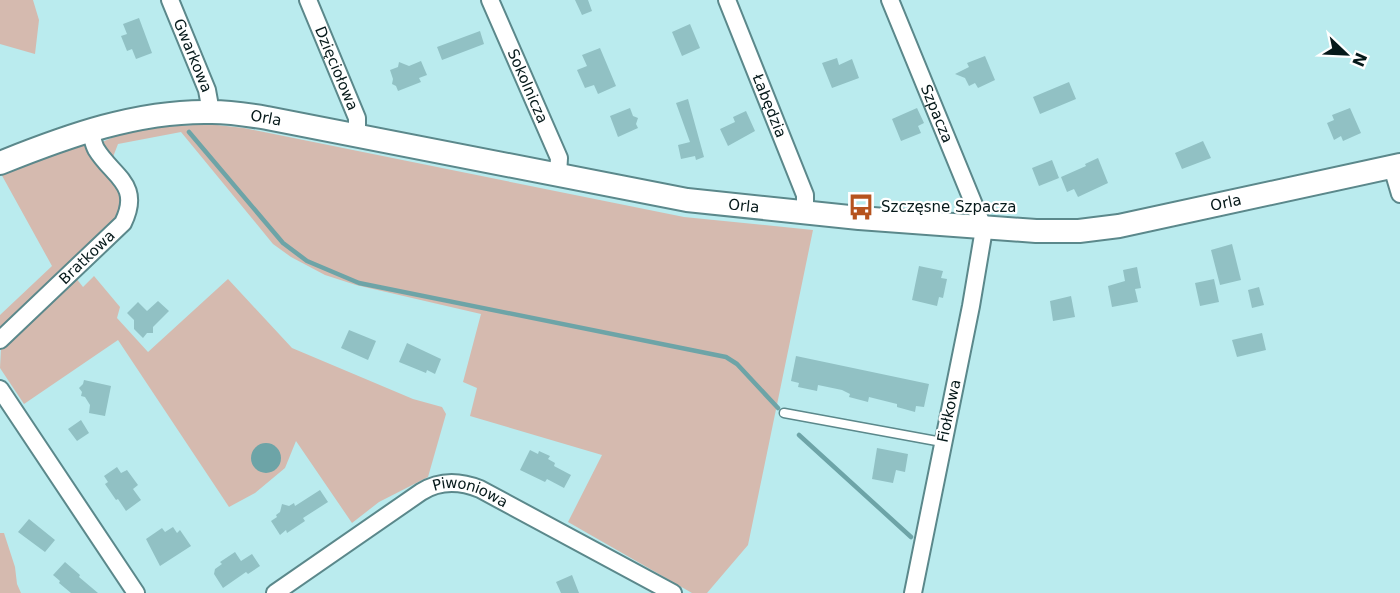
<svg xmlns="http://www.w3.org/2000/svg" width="1400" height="593" font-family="'DejaVu Sans',sans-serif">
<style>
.green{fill:#d5baaf}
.water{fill:#6da4a7}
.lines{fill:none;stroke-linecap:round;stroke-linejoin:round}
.stream{stroke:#6da4a7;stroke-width:4.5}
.building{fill:#91c1c4}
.lane-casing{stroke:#5b888b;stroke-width:11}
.street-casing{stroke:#5b888b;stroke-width:20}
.secondary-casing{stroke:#5b888b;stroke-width:26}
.lane{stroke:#fff;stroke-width:8}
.street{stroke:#fff;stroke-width:16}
.secondary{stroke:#fff;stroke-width:22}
.labels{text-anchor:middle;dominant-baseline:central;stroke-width:4.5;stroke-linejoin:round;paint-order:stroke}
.street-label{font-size:15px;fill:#06191a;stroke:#fff}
.poi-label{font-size:15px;fill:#06191a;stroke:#fff;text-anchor:start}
</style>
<rect width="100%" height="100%" fill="#baebee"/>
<!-- green -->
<path class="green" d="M0,0h33l6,20 -4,34 -35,-10z
M208,124l36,4 440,89 129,13 -65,315 -41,48h-15l-124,-71 34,-67 -132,-39 7,-28 -14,-6 18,-68 -125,-29 -31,-10 -34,-18 -18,-13 -92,-112 -63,12 -5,13 -13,-14 32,-14z
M84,143l37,46 2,24 -67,61 -56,56v-15l52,-49 -52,-94z
M94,276l26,31 -3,11 31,34 80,-73 64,69 121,51 29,8 4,7 -18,63 -49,25 -27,21 -56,-82 -11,27 -30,25 -26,14 -111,-167 -94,64 -24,-36 1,-19 75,-71 7,9z
M0,533h4l11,34 2,17 4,9h-21z"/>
<!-- water -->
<path class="water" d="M251 458a15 15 0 1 1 30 0a15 15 0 1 1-30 0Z"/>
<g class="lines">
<!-- stream -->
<path class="stream" d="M189,132l94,111 24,18 52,22 367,74 11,7 41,44
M799,435l112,102"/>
</g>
<!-- building -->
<path class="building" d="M575,0h13l4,11 -10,4z
M139,18l13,35 -16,6 -4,-10 -5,2 -6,-15 6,-2 -4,-10z
M690,24l10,24 -18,8 -10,-24z
M480,31l4,13 -42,16 -5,-13z
M600,48l16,38 -18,8 -4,-9 -9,3 -8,-18 10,-4 -5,-11z
M985,56l10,24 -17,8 -3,-5 -6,3 -4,-8 -10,-4 14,-7 -2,-4z
M837,58l2,7 13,-6 7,19 -27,10 -10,-25z
M421,61l6,14 -8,3 2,4 -23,9 -2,-5 -4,-2 1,-5 -3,-9 8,-3 1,-5 10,4z
M1069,82l7,17 -36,15 -7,-17z
M688,99l16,58 -8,3 -1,-4 -14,3 -3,-14 12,-3 -14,-39z
M630,108l3,8 5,2 -2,6 2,4 -20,9 -8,-21z
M917,108l7,15 -6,3 3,7 -20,8 -9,-22z
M1350,108l11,25 -18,8 -2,-5 -7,4 -7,-17 7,-3 -2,-5z
M746,111l9,20 -27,15 -8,-17 15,-7 -2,-5z
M1203,141l8,17 -29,11 -7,-16z
M1098,158l10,25 -30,14 -4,-8 -7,3 -6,-15 25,-11 -1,-2z
M1052,160l7,18 -20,8 -7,-18z
M1232,244l9,36 -21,5 -9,-35z
M919,266l24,5 -2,7 6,1 -4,19 -4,-1 -2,9 -25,-6z
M1137,267l4,21 -6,1 3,13 -26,5 -4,-21 17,-5 -2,-11z
M1214,279l5,23 -19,4 -5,-23z
M1259,287l5,18 -12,3 -4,-18z
M1071,296l4,21 -22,4 -3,-20z
M158,301l11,10 -16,16v6h-6l-4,5 -9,-9v-9l-7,-7 11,-11 9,9z
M349,330l27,11 -8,19 -27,-12z
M1262,333l4,17 -29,7 -5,-17z
M407,343l34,16 -6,15 -8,-4 -1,3 -27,-11z
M796,356l133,28 -5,23 -8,-1 -1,6 -18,-5v-3l-28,-7 -1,5 -19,-5 1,-3 -8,-4 -24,-5 -1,6 -19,-4 1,-4 -8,-2z
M84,380l27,6 -6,30 -16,-3 1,-8 -5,-8 -4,-1 1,-4 -3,-4 4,-4z
M81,420l8,13 -12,8 -9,-12z
M877,448l31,6 -3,18 -9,-2 -3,13 -21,-4z
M530,450l8,4 1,-3 11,5 -2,3 7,4 -1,3 17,9 -7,13 -17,-9 -2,3 -25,-12z
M117,467l4,6 6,-3 11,15 -5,4 8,11 -15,11 -8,-12 -2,1 -11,-16 3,-2 -4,-6z
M320,490l8,12 -25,16 2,3 -18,12 -1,-3 -6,5 -9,-14 6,-4 -1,-2 4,-3 2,-8 7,2 5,-3 1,3z
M29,519l26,21 -10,12 -27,-20z
M173,527l4,6 3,-3 11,16 -31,20 -14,-27 16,-11 3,4z
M235,552l6,9 11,-7 8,12 -12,8 -2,-2 -23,16 -9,-14 1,-5 7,-5 -2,-2z
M65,562l15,13 -1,2 19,16h-27l-12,-10 1,-2 -7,-6z
M572,575l7,18h-18l-5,-11z"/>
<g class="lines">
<!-- lane casing -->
<g class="lane-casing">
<path id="lane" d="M784,413l158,29"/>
</g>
<!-- street casing -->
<g class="street-casing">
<g id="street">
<path id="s1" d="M170,0l37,90 4,22"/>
<path id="s2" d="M308,0l49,118v18"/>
<path id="s3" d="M490,0l69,158 -1,17"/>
<path id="s4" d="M727,0l78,195v18"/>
<path id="s5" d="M890,0l94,229 -13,77 -58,287"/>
<path d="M1392,167l8,27"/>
<path id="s6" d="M0,340l123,-117c19,-39 -10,-46 -27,-74 -3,-6 -4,-13 -6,-19"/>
<path d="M0,389l136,204"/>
<path id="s7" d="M275,593l146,-101c19,-12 39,-11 59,-3l193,104"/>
</g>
</g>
<!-- secondary casing -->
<g class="secondary-casing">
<g id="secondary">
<path id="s8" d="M0,163c67,-27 139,-53 212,-51 19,0 37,3 55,6l420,82 172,18 177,13h43l40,-5 281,-61"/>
</g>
</g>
<!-- lane -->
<use href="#lane" class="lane"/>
<!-- street -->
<use href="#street" class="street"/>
<!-- secondary -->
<use href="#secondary" class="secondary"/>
</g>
<!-- icons -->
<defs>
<g id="bus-bare" transform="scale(2.07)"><path d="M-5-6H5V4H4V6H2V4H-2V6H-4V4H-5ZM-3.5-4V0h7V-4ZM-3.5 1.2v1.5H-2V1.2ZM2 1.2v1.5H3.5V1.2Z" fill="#b6531e" stroke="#fff" stroke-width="2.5" paint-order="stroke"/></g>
</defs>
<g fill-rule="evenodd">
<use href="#bus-bare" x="861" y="207"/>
</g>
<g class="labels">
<!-- street labels -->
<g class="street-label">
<text stroke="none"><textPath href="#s1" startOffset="60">Gwarkowa</textPath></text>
<text stroke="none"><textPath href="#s2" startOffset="74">Dzięciołowa</textPath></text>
<text stroke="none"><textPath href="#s3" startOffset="94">Sokolnicza</textPath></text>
<text stroke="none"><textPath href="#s4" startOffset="114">Łabędzia</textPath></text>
<text stroke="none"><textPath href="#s5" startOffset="123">Szpacza</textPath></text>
<text stroke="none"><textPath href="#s8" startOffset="274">Orla</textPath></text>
<text stroke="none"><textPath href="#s8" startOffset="1246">Orla</textPath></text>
<text stroke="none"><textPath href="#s8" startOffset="760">Orla</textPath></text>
<text stroke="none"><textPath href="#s6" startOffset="120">Bratkowa</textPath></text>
<text transform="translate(949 411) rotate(-78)">Fiołkowa</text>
<text stroke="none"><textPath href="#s7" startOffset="230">Piwoniowa</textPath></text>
</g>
<!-- poi labels -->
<g class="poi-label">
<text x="881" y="207">Szczęsne Szpacza</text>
</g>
</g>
<!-- north arrow -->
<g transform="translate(1346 54) rotate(113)" stroke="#ffffff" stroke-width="4.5" paint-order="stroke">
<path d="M0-4.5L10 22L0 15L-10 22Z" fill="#06191a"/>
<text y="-9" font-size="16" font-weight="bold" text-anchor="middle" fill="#06191a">N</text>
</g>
</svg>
